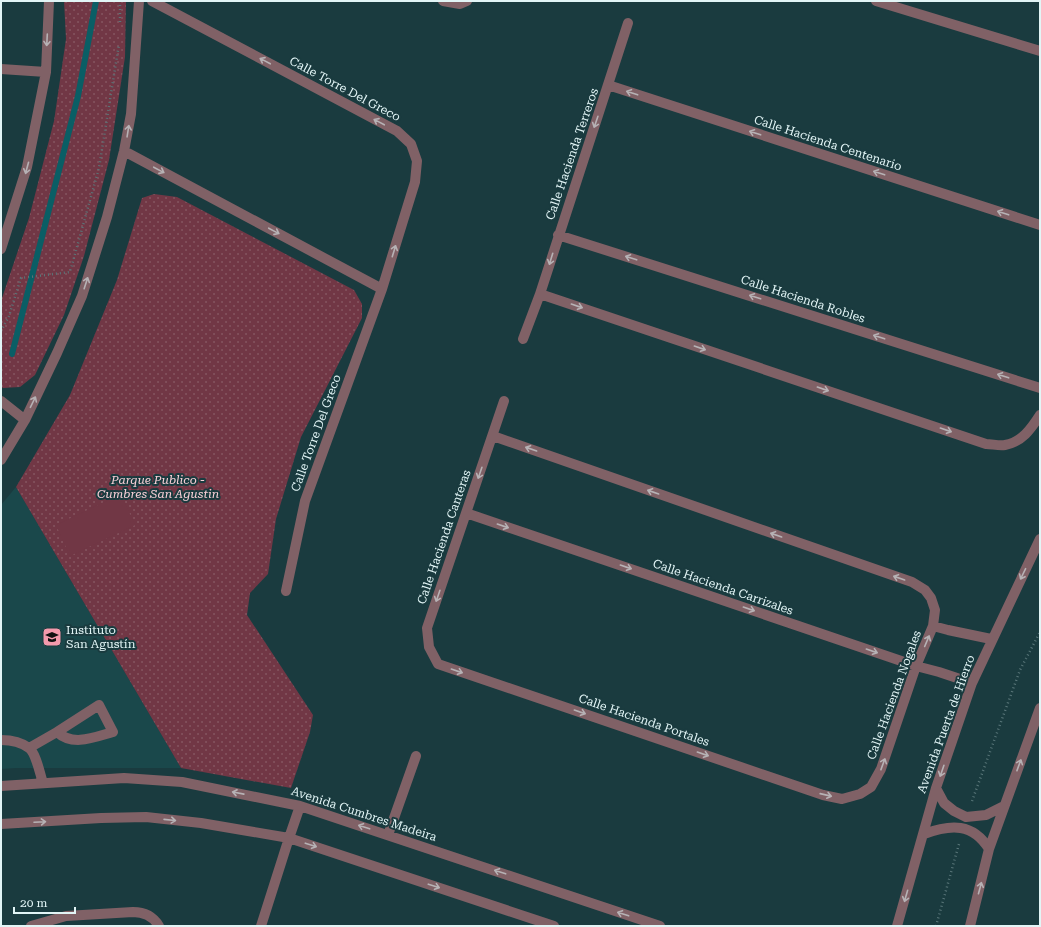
<svg xmlns="http://www.w3.org/2000/svg" width="1041" height="927" font-family="'Roboto Serif',serif">
<style>
.built{fill:#1a484b}
.grass{fill:url(#grass-dots)}
.garden{fill:#713745}
.lines{fill:none;stroke-linecap:round;stroke-linejoin:round}
.stream{stroke:#0a5e65;stroke-width:6}
.path{stroke:#597679;stroke-width:2.5;stroke-dasharray:1 3;stroke-linecap:butt}
.minor{stroke:#806166;stroke-width:10}
.oneway{stroke:#b6b2b5}
.labels{text-anchor:middle;dominant-baseline:central;stroke-width:4;stroke-linejoin:round;paint-order:stroke}
.street-label{font-size:12px;fill:#e2f5f6;stroke:#1a3b3f}
.park-label{font-size:12px;font-style:italic;fill:#fbd1d8;stroke:#1a3b3f}
.poi-label{font-size:12px;fill:#e2f5f6;stroke:#1a3b3f;text-anchor:start}
</style>
<defs>
<pattern id="grass-dots" width="8" height="8" patternUnits="userSpaceOnUse"><rect width="8" height="8" fill="#713745"/><path d="M2 2h.1M6 6h.1" fill="none" stroke="#855560" stroke-width="1.8" stroke-linecap="round"/></pattern>
</defs>
<rect width="100%" height="100%" fill="#1a3b3f"/>
<!-- built -->
<path class="built" d="M16,487l165,281h-165l-15,1v-264z"/>
<!-- grass -->
<path class="grass" d="M64,1h62l-1,56 -16,103 -25,96 -20,59 -29,60 -15,12 -17,1 -2,-1v-86l28,-83 25,-97 12,-82z
M154,194l23,3 177,93 8,14v14l-61,119 -25,82 -8,55 -18,19 -3,22 66,100 -3,17 -19,56 -110,-20 -165,-281 54,-92 47,-115 25,-82z"/>
<!-- garden -->
<path class="garden" d="M121,494l14,31 -65,31 -14,-31z"/>
<g class="lines">
<!-- stream -->
<path class="stream" d="M12,354l66,-258 18,-95"/>
<!-- path -->
<path class="path" d="M120,1v24
M1,331l8,-15 12,-38 49,-6 29,-104 20,-124
M972,801l48,-131 20,-38
M936,926l23,-82"/>
<!-- minor -->
<path class="minor" d="M152,1l245,130 14,13 6,17 -2,21 -33,107 -77,212 -19,90
M443,1l17,3 7,-3
M876,1l164,50
M1,69l45,3
M608,85l432,140
M124,151l258,138
M558,235l482,153
M1,249l26,-82 19,-95 3,-71
M540,294l446,150c6,0 13,2 19,1 17,-3 26,-16 35,-30
M523,339l17,-45 88,-271
M1,401l24,19
M493,436l419,146 13,8 6,8 4,12 -2,16 -17,40 -35,103 -10,18 -11,7 -18,5 -19,-4 -385,-131 -9,-17 -2,-19 77,-227
M1,460l24,-40 32,-67 25,-57 25,-79 17,-66 7,-37 8,-113
M466,513l450,153 23,6 33,11
M933,626l15,4 43,9
M1,740c9,0 20,2 28,8 7,5 11,26 14,35
M29,748l28,-16 42,-27 14,27c-18,5 -40,15 -56,0
M1,786l123,-8 58,4 118,24 360,120
M936,788l8,15 10,8 12,6 20,-2 18,-9
M1,824l100,-6 45,-1 55,6 88,15 265,88
M924,834c27,-10 49,-11 65,15
M388,835l28,-79
M31,926l35,-10 67,-4c11,0 20,4 26,14
M261,926l28,-88 11,-32
M897,926l39,-138 36,-105 68,-144
M970,926l19,-77 51,-141"/>
</g>
<!-- one-way arrows -->
<defs><path id="oneway-shaft" d="M-6 0H5M1.5-3L5.5 0L1.5 3" fill="none" stroke-width="1.6" stroke-linecap="round" stroke-linejoin="round"/></defs>
<g class="oneway">
<use href="#oneway-shaft" transform="translate(47 40) rotate(93)"/>
<use href="#oneway-shaft" transform="translate(265 61) rotate(-152)"/>
<use href="#oneway-shaft" transform="translate(632 93) rotate(-162)"/>
<use href="#oneway-shaft" transform="translate(379 122) rotate(-152)"/>
<use href="#oneway-shaft" transform="translate(596 122) rotate(109)"/>
<use href="#oneway-shaft" transform="translate(128 131) rotate(-81)"/>
<use href="#oneway-shaft" transform="translate(755 133) rotate(-162)"/>
<use href="#oneway-shaft" transform="translate(27 168) rotate(105)"/>
<use href="#oneway-shaft" transform="translate(159 170) rotate(28)"/>
<use href="#oneway-shaft" transform="translate(879 173) rotate(-162)"/>
<use href="#oneway-shaft" transform="translate(1003 213) rotate(-162)"/>
<use href="#oneway-shaft" transform="translate(274 231) rotate(28)"/>
<use href="#oneway-shaft" transform="translate(394 251) rotate(-73)"/>
<use href="#oneway-shaft" transform="translate(631 258) rotate(-162)"/>
<use href="#oneway-shaft" transform="translate(551 259) rotate(107)"/>
<use href="#oneway-shaft" transform="translate(86 283) rotate(-72)"/>
<use href="#oneway-shaft" transform="translate(755 297) rotate(-162)"/>
<use href="#oneway-shaft" transform="translate(577 306) rotate(19)"/>
<use href="#oneway-shaft" transform="translate(879 337) rotate(-162)"/>
<use href="#oneway-shaft" transform="translate(700 348) rotate(19)"/>
<use href="#oneway-shaft" transform="translate(1003 376) rotate(-162)"/>
<use href="#oneway-shaft" transform="translate(823 389) rotate(19)"/>
<use href="#oneway-shaft" transform="translate(33 402) rotate(-64)"/>
<use href="#oneway-shaft" transform="translate(946 430) rotate(19)"/>
<use href="#oneway-shaft" transform="translate(531 449) rotate(-161)"/>
<use href="#oneway-shaft" transform="translate(480 473) rotate(109)"/>
<use href="#oneway-shaft" transform="translate(653 492) rotate(-161)"/>
<use href="#oneway-shaft" transform="translate(503 526) rotate(19)"/>
<use href="#oneway-shaft" transform="translate(776 535) rotate(-161)"/>
<use href="#oneway-shaft" transform="translate(626 567) rotate(19)"/>
<use href="#oneway-shaft" transform="translate(1023 574) rotate(116)"/>
<use href="#oneway-shaft" transform="translate(899 578) rotate(-161)"/>
<use href="#oneway-shaft" transform="translate(438 596) rotate(109)"/>
<use href="#oneway-shaft" transform="translate(749 609) rotate(19)"/>
<use href="#oneway-shaft" transform="translate(927 641) rotate(-67)"/>
<use href="#oneway-shaft" transform="translate(872 651) rotate(19)"/>
<use href="#oneway-shaft" transform="translate(457 671) rotate(19)"/>
<use href="#oneway-shaft" transform="translate(580 712) rotate(19)"/>
<use href="#oneway-shaft" transform="translate(703 754) rotate(19)"/>
<use href="#oneway-shaft" transform="translate(883 764) rotate(-70)"/>
<use href="#oneway-shaft" transform="translate(1019 765) rotate(-70)"/>
<use href="#oneway-shaft" transform="translate(942 771) rotate(109)"/>
<use href="#oneway-shaft" transform="translate(238 793) rotate(-169)"/>
<use href="#oneway-shaft" transform="translate(826 795) rotate(13)"/>
<use href="#oneway-shaft" transform="translate(170 820) rotate(6)"/>
<use href="#oneway-shaft" transform="translate(40 822) rotate(-3)"/>
<use href="#oneway-shaft" transform="translate(364 827) rotate(-162)"/>
<use href="#oneway-shaft" transform="translate(311 845) rotate(18)"/>
<use href="#oneway-shaft" transform="translate(500 872) rotate(-162)"/>
<use href="#oneway-shaft" transform="translate(434 886) rotate(18)"/>
<use href="#oneway-shaft" transform="translate(980 888) rotate(-75)"/>
<use href="#oneway-shaft" transform="translate(906 896) rotate(106)"/>
<use href="#oneway-shaft" transform="translate(623 914) rotate(-162)"/>
</g>
<!-- icons -->
<defs>
<g id="school-square" transform="scale(1)"><rect x="-9" y="-9" width="18" height="18" rx="4" fill="#f39aac" stroke="#1a3b3f"/><path d="M0-5L7-2L0 1L-7-2ZM-4 1L0 2.5L4 1V4Q0 6-4 4Z" fill="#111"/></g>
</defs>
<g fill-rule="evenodd">
<use href="#school-square" x="52" y="637"/>
</g>
<g class="labels">
<!-- street labels -->
<g class="street-label">
<text transform="translate(345 89) rotate(28)">Calle Torre Del Greco</text>
<text transform="translate(828 143) rotate(18)">Calle Hacienda Centenario</text>
<text transform="translate(572 154) rotate(-71)">Calle Hacienda Terreros</text>
<text transform="translate(803 299) rotate(18)">Calle Hacienda Robles</text>
<text transform="translate(316 433) rotate(-70)">Calle Torre Del Greco</text>
<text transform="translate(444 537) rotate(-71)">Calle Hacienda Canteras</text>
<text transform="translate(723 587) rotate(19)">Calle Hacienda Carrizales</text>
<text transform="translate(894 695) rotate(-70)">Calle Hacienda Nogales</text>
<text transform="translate(644 720) rotate(19)">Calle Hacienda Portales</text>
<text transform="translate(946 724) rotate(-70)">Avenida Puerta de Hierro</text>
<text transform="translate(364 814) rotate(18)">Avenida Cumbres Madeira</text>
</g>
<!-- park labels -->
<g class="park-label">
<text x="158" y="480">Parque Publico -<tspan x="158" dy="14">Cumbres San Agustin</tspan></text>
</g>
<!-- poi labels -->
<g class="poi-label">
<text x="66" y="630">Instituto<tspan x="66" dy="14">San Agustín</tspan></text>
</g>
</g>
<!-- border -->
<rect width="1041" height="927" fill="none" stroke="#e2f5f6" stroke-width="4"/>
<!-- scale -->
<path d="M14 907v6h61v-6" fill="none" stroke="#e2f5f6" stroke-width="2"/>
<text x="20" y="907" font-size="12" fill="#e2f5f6" stroke="#1a3b3f" stroke-width="3" paint-order="stroke">20 m</text>
</svg>
